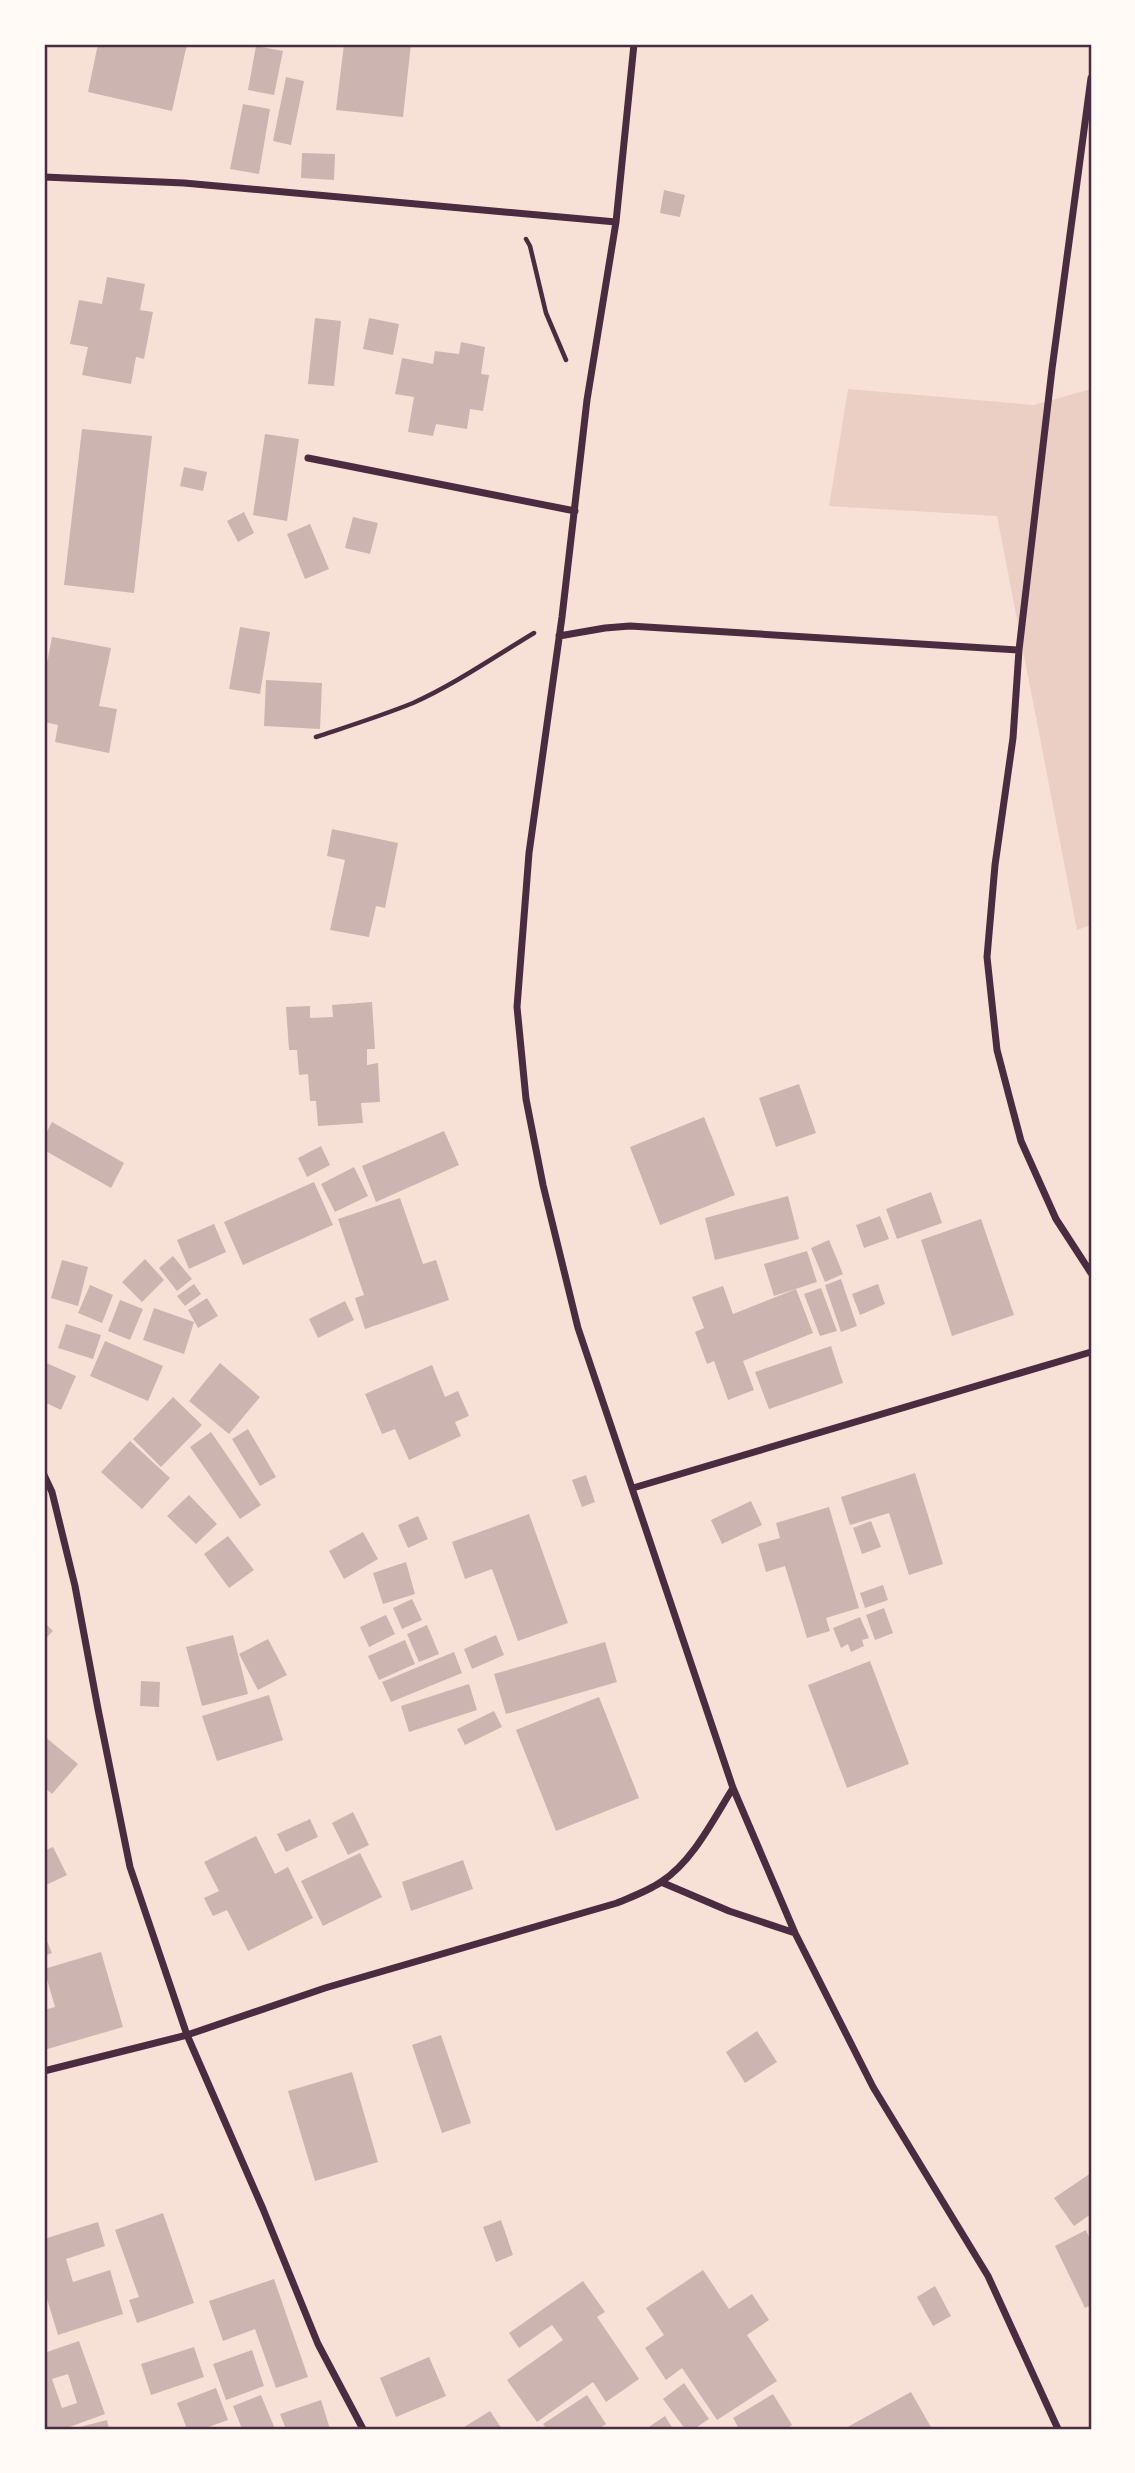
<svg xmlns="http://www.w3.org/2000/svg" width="1135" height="2473" font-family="Arial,sans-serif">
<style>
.green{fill:#ebcfc5}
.building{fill:#ccb4b1;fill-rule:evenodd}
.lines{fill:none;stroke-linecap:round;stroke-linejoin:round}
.path{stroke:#4a2c40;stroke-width:4.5}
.minor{stroke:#4a2c40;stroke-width:7}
.neatline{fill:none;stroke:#4a2c40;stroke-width:2.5}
</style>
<rect width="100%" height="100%" fill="#f7e1d7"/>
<!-- green -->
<path class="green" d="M848,389l186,16 57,-16v536l-14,5 -80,-414 -168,-10z"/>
<!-- building -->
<path class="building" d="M98,44h89l-15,67 -84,-19z
M344,44h67l-8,73 -67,-7z
M256,46l27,5 -9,44 -26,-5z
M286,77l18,4 -13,64 -18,-4z
M243,104l27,5 -11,65 -29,-5z
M302,153l33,1 -1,26 -33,-2z
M664,190l21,5 -5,22 -20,-4z
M107,277l38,7 -5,26 13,2 -9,47 -8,-2 -5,27 -49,-9 6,-28 -18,-3 9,-44 23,4z
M315,318l26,3 -7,65 -26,-2z
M369,318l30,6 -6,31 -30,-6z
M461,342l24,5 -4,27 8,1 -6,36 -13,-2 -3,20 -31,-5 -3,12 -25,-4 6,-35 -19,-3 7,-36 31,6 2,-13 24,3z
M82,429l70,7 -18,157 -70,-8z
M265,434l34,5 -12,82 -34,-6z
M184,467l23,5 -4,19 -23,-5z
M244,512l10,21 -16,9 -11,-21z
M353,517l25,6 -8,31 -25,-6z
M310,524l19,45 -24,10 -18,-45z
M240,627l30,5 -10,62 -31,-5z
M52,637l59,11 -12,58 18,3 -8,44 -54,-11 3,-17 -14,-3v-43z
M266,680l56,3 -2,46 -56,-3z
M332,829l66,14 -13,65 -9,-2 -7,31 -39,-7 15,-70 -18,-4z
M372,1002l3,47h-8v16l11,-2 2,39 -19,1 2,20 -45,3 -2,-25h-6l-2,-27 -9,1 -2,-25h-8l-3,-43 24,-1v12l23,-1 -1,-12z
M799,1084l17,49 -40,14 -17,-49z
M704,1117l31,78 -75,30 -30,-78z
M52,1122l72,41 -13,25 -67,-38v-13z
M444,1131l15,34 -83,37 -14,-36z
M321,1146l9,19 -23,12 -9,-19z
M354,1167l14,29 -33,16 -14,-28z
M314,1182l19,43 -90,40 -19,-43z
M931,1192l11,31 -45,16 -11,-30z
M788,1196l11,43 -84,21 -10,-42z
M400,1198l23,66 13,-4 13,40 -84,29 -10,-31 9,-3 -26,-76z
M880,1216l9,23 -25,9 -8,-23z
M981,1219l33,96 -62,21 -31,-96z
M214,1224l12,28 -37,17 -12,-29z
M829,1240l14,34 -18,8 -14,-34z
M807,1251l10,31 -43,14 -10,-32z
M173,1256l19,23 -15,12 -18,-23z
M145,1259l19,21 -22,22 -20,-20z
M62,1260l26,7 -10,39 -27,-8z
M841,1279l16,47 -16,6 -16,-47z
M194,1284l7,10 -16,12 -8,-10z
M878,1284l7,20 -25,11 -8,-21z
M90,1285l23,10 -11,28 -24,-10z
M723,1286l10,28 63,-25 17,44 -70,28 11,29 -26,10 -14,-39 -7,3 -12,-32 9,-4 -12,-31z
M821,1288l16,43 -17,5 -16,-42z
M207,1298l11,18 -20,12 -10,-18z
M120,1300l23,9 -13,31 -22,-9z
M345,1301l9,19 -36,18 -9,-19z
M154,1308l40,14 -10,32 -41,-14z
M66,1324l35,11 -8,24 -35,-11z
M105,1341l58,25 -15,35 -58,-25z
M831,1346l12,37 -74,26 -14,-37z
M44,1362l32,14 -15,34 -17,-8z
M220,1363l40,34 -31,37 -40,-33z
M432,1365l13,32 13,-6 11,25 -14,6 6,14 -52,24 -14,-31 -13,5 -17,-40z
M173,1397l29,28 -41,42 -28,-28z
M248,1429l28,48 -16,9 -28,-47z
M211,1432l50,73 -21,14 -50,-72z
M130,1441l40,37 -28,31 -41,-37z
M915,1473l28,91 -34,11 -20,-62 -39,12 -9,-28z
M586,1475l9,27 -13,5 -10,-27z
M189,1495l28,29 -21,20 -29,-28z
M751,1501l11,24 -40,19 -11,-24z
M829,1507l30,101 -33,10 4,13 -23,7 -22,-72 -19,6 -8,-28 22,-6 -4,-15z
M529,1514l39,109 -50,18 -26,-72 -27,10 -13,-37z
M418,1516l10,23 -20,9 -10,-23z
M871,1521l10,26 -19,7 -9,-26z
M363,1532l15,27 -34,20 -15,-28z
M228,1536l26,34 -25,18 -25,-34z
M406,1562l9,32 -32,10 -10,-31z
M883,1585l5,15 -23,8 -5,-15z
M412,1599l10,21 -20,9 -9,-21z
M884,1608l9,25 -18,7 -9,-25z
M386,1615l9,19 -26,13 -9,-20z
M860,1617l9,21 -7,2 2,6 -13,6 -3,-8 -7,4 -8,-20z
M44,1622l9,9 -9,9z
M427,1625l12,29 -20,8 -12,-28z
M233,1635l15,59 -46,12 -16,-59z
M496,1635l8,20 -32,14 -8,-20z
M268,1639l19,36 -29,15 -19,-36z
M405,1640l10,24 -36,16 -11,-24z
M605,1642l12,40 -111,32 -12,-40z
M454,1652l8,21 -71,29 -9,-20z
M870,1661l39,103 -62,24 -39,-103z
M141,1681l19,1 -1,25 -19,-1z
M469,1684l8,26 -68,22 -8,-26z
M269,1695l14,45 -66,21 -15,-45z
M599,1697l40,101 -83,33 -40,-101z
M494,1711l8,16 -37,18 -8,-16z
M44,1736l34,28 -26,30 -8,-7z
M353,1812l16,33 -21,10 -16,-32z
M310,1819l8,18 -32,15 -9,-18z
M256,1836l19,38 13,-7 25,51 -65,33 -21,-41 -14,6 -9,-18 15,-7 -15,-29z
M53,1847l14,28 -23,11v-35z
M360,1853l22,44 -59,29 -22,-45z
M463,1860l10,29 -62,22 -9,-29z
M44,1934l8,19 -8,3z
M101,1952l22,75 -79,23v-40l11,-3 -11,-38z
M757,2031l20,31 -32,21 -19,-31z
M441,2035l30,88 -29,10 -30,-88z
M352,2072l26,90 -63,19 -27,-90z
M1091,2173v41l-17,12 -20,-28z
M163,2213l31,90 -57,20 -8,-23 10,-3 -24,-67z
M501,2220l12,35 -17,7 -13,-35z
M98,2222l7,24 -39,13 7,23 37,-12 13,44 -65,21 -14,-46v-50z
M1086,2230l5,12v63l-6,3 -30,-62z
M703,2270l26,39 23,-15 17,26 -22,15 30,46 -60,39 -35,-52 -16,12 -21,-32 19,-13 -18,-27z
M274,2279l34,98 -32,11 -21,-59 -32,12 -14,-40z
M583,2281l22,31 -8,5 42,62 -33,23 -13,-20 -56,40 -30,-42 56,-40 -11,-15 -33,23 -10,-15z
M935,2286l16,30 -18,10 -16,-29z
M79,2341l26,73 -41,15h-18l-2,-6v-70zM68,2374l9,29 -15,5 -10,-29z
M194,2347l10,30 -53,18 -10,-31z
M252,2350l12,36 -38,14 -13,-36z
M429,2357l17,39 -50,21 -16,-39z
M684,2383l25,36 -15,10h-9l-22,-30z
M216,2388l12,32 -25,9h-16l-10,-26z
M911,2392l21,37h-88z
M773,2394l19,31 -6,4h-47l-6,-11z
M261,2395l14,34h-33l-9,-23z
M587,2395l19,29 -8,5h-51l-4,-5z
M321,2400l9,29h-44l-6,-15z
M490,2411l12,18h-41z
M665,2416l8,13h-27z
M107,2420l2,9h-33v-1z"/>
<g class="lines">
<!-- path -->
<path class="path" d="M526,239l4,7 16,67 20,47
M316,737c33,-11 65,-21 97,-34 42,-19 81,-46 121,-70"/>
<!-- minor -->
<path class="minor" d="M634,44l-18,178 -29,178 -25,217 -33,236 -12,154 9,92 17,86 35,143 155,460 62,145 78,154 115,189 70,153
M1091,78l-39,291 -33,281 -6,88 -18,127 -8,92 10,93 24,91 35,78 35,54
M44,177l140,6 432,39
M308,458l267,53
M559,636l46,-8 25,-2 389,24
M44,1475l8,17 23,94 23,123 32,158 57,168 76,174 55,135 45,85
M633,1488l458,-136
M661,1882l68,29 66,22
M44,2071l143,-36 138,-47 292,-85c14,-6 31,-12 44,-21 32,-21 52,-62 72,-94"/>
</g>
<!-- border -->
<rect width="1135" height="2473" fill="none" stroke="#fffaf5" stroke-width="91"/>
<rect x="46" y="46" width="1044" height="2382" class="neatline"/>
</svg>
